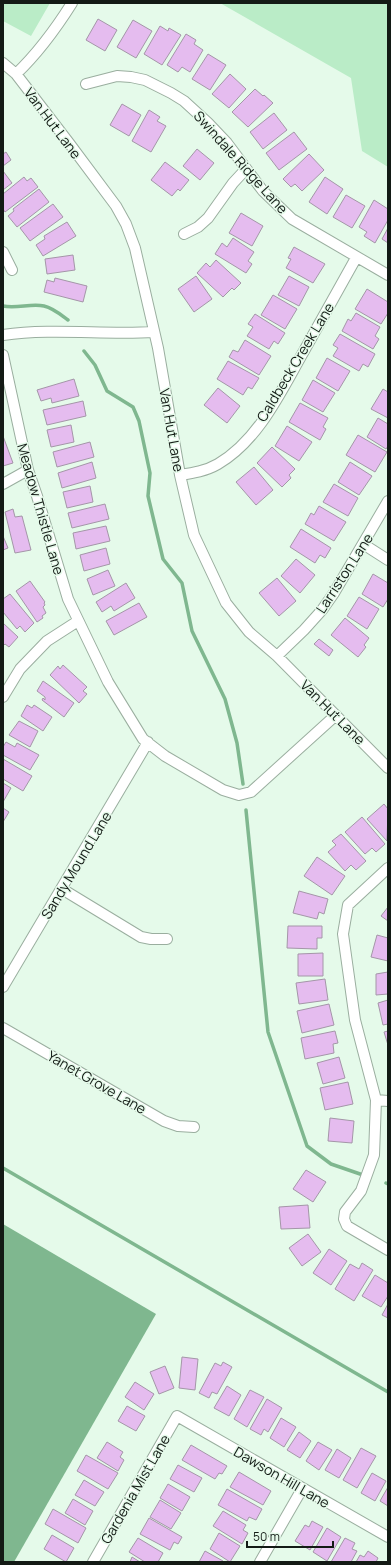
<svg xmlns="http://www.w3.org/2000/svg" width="391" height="1565" font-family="Manrope,sans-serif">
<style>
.green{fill:#baecc7}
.water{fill:#7fb78f}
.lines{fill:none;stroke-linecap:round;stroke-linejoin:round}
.stream{stroke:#7fb78f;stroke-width:3.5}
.building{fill:#e5bcef;stroke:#a496a8}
.street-casing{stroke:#9aae9f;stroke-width:12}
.street{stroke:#fff;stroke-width:10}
.labels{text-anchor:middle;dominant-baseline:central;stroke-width:3;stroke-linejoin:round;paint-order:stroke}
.street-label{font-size:14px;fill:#131a15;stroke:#e5faea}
</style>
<rect width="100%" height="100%" fill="#e5faea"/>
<!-- green -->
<path class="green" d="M3,3h47l-19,33 -28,-15z
M220,3h168v164l-26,-16 -11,-73z"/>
<!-- water -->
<path class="water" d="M3,1224l153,90 -142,248h-11z"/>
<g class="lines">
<!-- stream -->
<path class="stream" d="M3,306c14,3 28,-3 41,0 9,2 16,8 24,14
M84,351l11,14 12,26 26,16 6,14 11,52 -2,23 15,63 19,24 10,48 33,68 12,44 6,41
M246,810l22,222 39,114 24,18 32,11
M3,1168l385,224
M386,1183l2,1"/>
</g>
<!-- building -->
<path class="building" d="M98,19l19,11 -12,21 -19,-11z
M133,20l19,11 -16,27 -19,-11z
M160,26l8,5 1,-3 12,7 -19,30 -18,-11z
M186,34l10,6 -2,4 9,6 -13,22 -8,-5 -4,5 -11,-7z
M208,54l18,11 -16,25 -18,-11z
M230,74l16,15 -17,19 -17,-14z
M255,89l8,7 1,-1 9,8 -25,24 -16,-15z
M122,104l19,11 -12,21 -19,-11z
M149,110l11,7 -3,4 9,5 -15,26 -19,-11z
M274,113l13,17 -24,19 -13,-17z
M294,132l13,17 -28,21 -13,-17z
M197,149l17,14 -14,17 -17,-14z
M6,152l5,8 -8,6v-12z
M309,154l15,16 -22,21 -7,-7 -4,3 -8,-8z
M165,162l24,18 -9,11 -2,-2 -6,7 -21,-16z
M3,171l9,12 -9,7z
M24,177l3,4 4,-3 7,9 -33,25 -2,-3v-15z
M325,177l18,12 -16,25 -18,-12z
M39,189l10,13 -32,25 -9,-11 6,-5 -1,-2z
M346,195l19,11 -13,22 -19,-11z
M374,200l14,9v11l-13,23 -11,-7 3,-4 -8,-5z
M53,204l10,13 -33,24 -10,-13z
M241,213l22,13 -11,20 -23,-13z
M67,222l9,14 -33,20 -7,-11 9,-6 -1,-3z
M388,228v15l-6,-4z
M233,238l21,14 -6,9 4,3 -6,9 -31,-19 7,-11 5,4z
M294,247l31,17 -12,19 -27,-15 5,-9 -3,-1z
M73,255l2,15 -28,4 -2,-15z
M216,260l25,23 -7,7 -2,-2 -9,9 -26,-24 9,-10 4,4z
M196,276l16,23 -18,13 -16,-23z
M289,276l20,11 -10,19 -21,-11z
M55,278l32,8 -4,16 -39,-10 3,-12 7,2z
M367,289l21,13v11l-7,11 -26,-15z
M273,295l24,14 -12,20 -24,-14z
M356,313l24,14 -5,9 4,3 -6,10 -31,-18 6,-12 3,2z
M255,314l30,19 -7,11 -4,-3 -5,8 -22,-13 6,-9 -5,-3z
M340,334l35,20 -7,13 -5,-3 -4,7 -26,-15 5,-8 -5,-3z
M245,340l26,16 -12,19 -30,-18 4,-7 5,2z
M327,358l23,13 -12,20 -22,-13z
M228,361l31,17 -7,11 -4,-2 -5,8 -26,-16z
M74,379l5,17 -27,7 -1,-5 -10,3 -4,-11z
M313,380l22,13 -12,19 -21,-12z
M218,388l22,18 -13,17 -23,-18z
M383,389l5,3v26l-17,-9z
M83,401l3,15 -39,9 -4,-15z
M300,403l28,15 -5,9 3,2 -6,11 -31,-18z
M378,418l10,6v22l-2,3 -19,-12z
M71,425l3,17 -23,5 -4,-17z
M287,426l25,16 -13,19 -24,-15z
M358,435l29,17 -12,20 -29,-17z
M3,436l10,27 -10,3z
M90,442l4,15 -37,10 -4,-15z
M272,447l23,22 -6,6 2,3 -9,9 -25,-24z
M92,462l4,16 -34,10 -4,-15z
M350,462l22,14 -13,19 -21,-13z
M254,467l19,23 -17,15 -20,-23z
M334,484l24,14 -10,18 -25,-14z
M90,486l3,16 -26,6 -4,-16z
M105,504l4,15 -37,9 -4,-15z
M319,506l27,16 -12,19 -29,-17 6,-11 3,2z
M13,509l2,8 7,-1 9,34 -16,3 -10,-41z
M106,526l4,15 -34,8 -3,-16z
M301,529l30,19 -6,10 -5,-3 -5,8 -25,-16z
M3,536l5,12 -5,2z
M106,548l4,16 -26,7 -4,-16z
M296,559l19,16 -15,18 -19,-17z
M108,570l7,16 -22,9 -6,-16z
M373,574l15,9v16l-5,8 -21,-13z
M277,578l19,23 -17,15 -20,-23z
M30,581l15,21 -1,1 1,2 -2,2 3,6 -4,3 1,2 -6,4 -21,-31z
M126,583l9,15 -21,13 -3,-5 -9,6 -6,-10z
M10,594l24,29 -9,9 -5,-6 -3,3 -14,-17v-13z
M359,597l20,12 -12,20 -20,-13z
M139,603l8,14 -33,18 -8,-14z
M345,618l24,20 -5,7 2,2 -8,10 -27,-22z
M3,623l15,14 -9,10 -4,-3 -2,2z
M319,639l14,11 -4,6 -15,-12z
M63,665l24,22 -4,4 4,3 -8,9 -29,-28 8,-9 2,3z
M43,681l31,22 -10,14 -22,-17 1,-2 2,2v-3l-8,-6z
M27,705l5,3 2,-3 18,12 -9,14 -22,-15z
M19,721l19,10 -8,16 -21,-12z
M6,742l9,5 2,-4 22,12 -9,15 -27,-15v-8z
M3,759l29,17 -9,15 -20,-12z
M3,783l8,5 -8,14z
M384,804l4,5 -1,32 -20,-22z
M3,808l6,4 -6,10z
M362,817l23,27 -9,8 -4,-4 -7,6 -20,-22z
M341,834l25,27 -10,9 -5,-5 -6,6 -17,-19 8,-7 -4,-4z
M317,857l28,19 -13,19 -28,-19z
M299,891l29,8 -4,15 -5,-2 -2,7 -24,-6z
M388,907v14l-7,-5z
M288,926h34v12h-5v11l-30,-1z
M377,935l11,3v23l-17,-4z
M323,953v23h-25v-22z
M388,972v22l-12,1v-21z
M325,979l3,21 -29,4 -3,-21z
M388,1000v24l-5,1 -5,-22z
M329,1004l5,21 -32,8 -5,-22z
M335,1031l3,12 -5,1 1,9 -29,6 -4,-21z
M388,1031v14l-4,-13z
M339,1057l6,21 -22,6 -6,-21z
M348,1082l5,22 -28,6 -5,-22z
M330,1118l24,3 -2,22 -24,-2z
M306,1170l20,12 -13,20 -20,-13z
M308,1205l2,23 -29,1 -2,-22z
M308,1234l13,18 -19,14 -13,-18z
M329,1249l18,12 -16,24 -18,-12z
M362,1263l11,7 -19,31 -19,-12 15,-25 9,5z
M375,1275l13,8v13l-7,11 -19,-11z
M388,1304v14l-6,-3z
M182,1357l16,2 -3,31 -16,-2z
M223,1362l9,5 -15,27 -5,-2 -3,6 -10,-5 16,-30 6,3z
M165,1366l9,22 -15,6 -9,-22z
M135,1382l19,12 -10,16 -19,-13z
M227,1386l14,9 -12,21 -15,-8z
M250,1390l14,7 -17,30 -13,-8z
M267,1399l15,9 -14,24 -4,-3 -3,6 -11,-6z
M127,1406l18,10 -9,15 -18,-10z
M281,1418l15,9 -12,20 -14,-9z
M299,1432l12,9 -11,17 -13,-8z
M107,1442l16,10 -3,5 4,3 -6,11 -21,-13z
M318,1442l14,8 -13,20 -13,-9z
M191,1445l36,21 -5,8 -3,-1 -4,6 -33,-19z
M361,1448l15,8 -19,32 -14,-8z
M337,1449l14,9 -12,20 -14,-8z
M86,1455l32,18 -10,16 -31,-18z
M178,1465l24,13 -8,14 -24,-13z
M239,1472l32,19 -8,14 -33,-18z
M372,1473l14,8 -11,20 -14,-8z
M84,1480l20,12 -9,14 -20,-11z
M168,1484l22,13 -8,14 -22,-13z
M388,1487v19l-8,-5z
M227,1489l35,20 -6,11 -7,-3 -2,4 -29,-16z
M73,1499l20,12 -8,14 -20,-12z
M160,1500l21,13 -10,16 -21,-12z
M53,1509l33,19 -8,15 -33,-19z
M223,1511l23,14 -3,5 5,3 -6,11 -29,-18z
M149,1518l33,19 -4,7 -4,-2 -4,8 -30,-16z
M312,1521l11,6 -13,23 -15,-9 10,-16 4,2z
M327,1528l14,9 -14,24 -14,-9z
M219,1533l21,13 -10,16 -20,-13z
M52,1535l22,13 -8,14 -22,-13z
M138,1538l25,15 -5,9h-13l-16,-10z
M345,1538l10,5 -3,6 5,2 -6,11h-20z
M205,1551l18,10 -1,1h-23z
M368,1551l10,7 -2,4h-20l4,-7 4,2z
M132,1557l8,5h-10z"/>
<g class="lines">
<!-- street casing -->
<g class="street-casing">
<path id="street" d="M3,63l13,11 53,69 47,63 10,18 9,24 23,100 22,127 14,60 32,68 23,29 28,24 111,112
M16,74c23,-22 39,-44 56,-71
M86,84l31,-8 14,1 14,3 26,13 13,8 24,22 19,20 36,48 29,28 96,56
M184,234l14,-7 10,-9 25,-35 13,-14
M3,252l9,18
M3,335c50,-7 101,0 151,-3
M3,355l25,115 9,26 31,103 40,83 35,57 22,17 58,34 16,5 12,-3 85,-77
M180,475c13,-2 26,-4 38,-11 41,-24 63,-73 86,-113 17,-31 35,-62 52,-93
M3,484l25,-14
M363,544l25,16
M277,656l27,-26 18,-20 12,-17 54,-92
M3,697l17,-28 27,-28 31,-20
M388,868l-40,37 -5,29 12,86 21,80 -2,55 -13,36 -16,21 -1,7 3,7 41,24
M62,889l79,48 10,2h16
M3,987l145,-245
M3,1028l161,93 14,5 16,1
M376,1100l12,1
M93,1562l84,-146 211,121
M260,1562l42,-73"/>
</g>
<!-- street -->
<use href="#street" class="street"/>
</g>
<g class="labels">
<!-- street labels -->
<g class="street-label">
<text transform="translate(53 123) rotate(53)">Van Hut Lane</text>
<text transform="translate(241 162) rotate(48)">Swindale Ridge Lane</text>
<text transform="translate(295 362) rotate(-59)">Caldbeck Creek Lane</text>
<text transform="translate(172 430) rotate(80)">Van Hut Lane</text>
<text transform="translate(41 509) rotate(74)">Meadow Thistle Lane</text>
<text transform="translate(344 573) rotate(-57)">Larriston Lane</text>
<text transform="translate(333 712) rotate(45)">Van Hut Lane</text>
<text transform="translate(76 865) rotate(-59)">Sandy Mound Lane</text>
<text transform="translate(97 1082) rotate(30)">Yanet Grove Lane</text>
<text transform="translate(282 1477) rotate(30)">Dawson Hill Lane</text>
<text transform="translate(135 1489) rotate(-60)">Gardenia Mist Lane</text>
</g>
</g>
<!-- border -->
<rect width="391" height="1565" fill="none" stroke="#131a15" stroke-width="8"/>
<!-- scale -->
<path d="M247 1541v6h86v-6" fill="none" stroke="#131a15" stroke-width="2"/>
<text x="253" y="1541" font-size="12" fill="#131a15" stroke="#e5faea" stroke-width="3" paint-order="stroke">50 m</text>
</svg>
